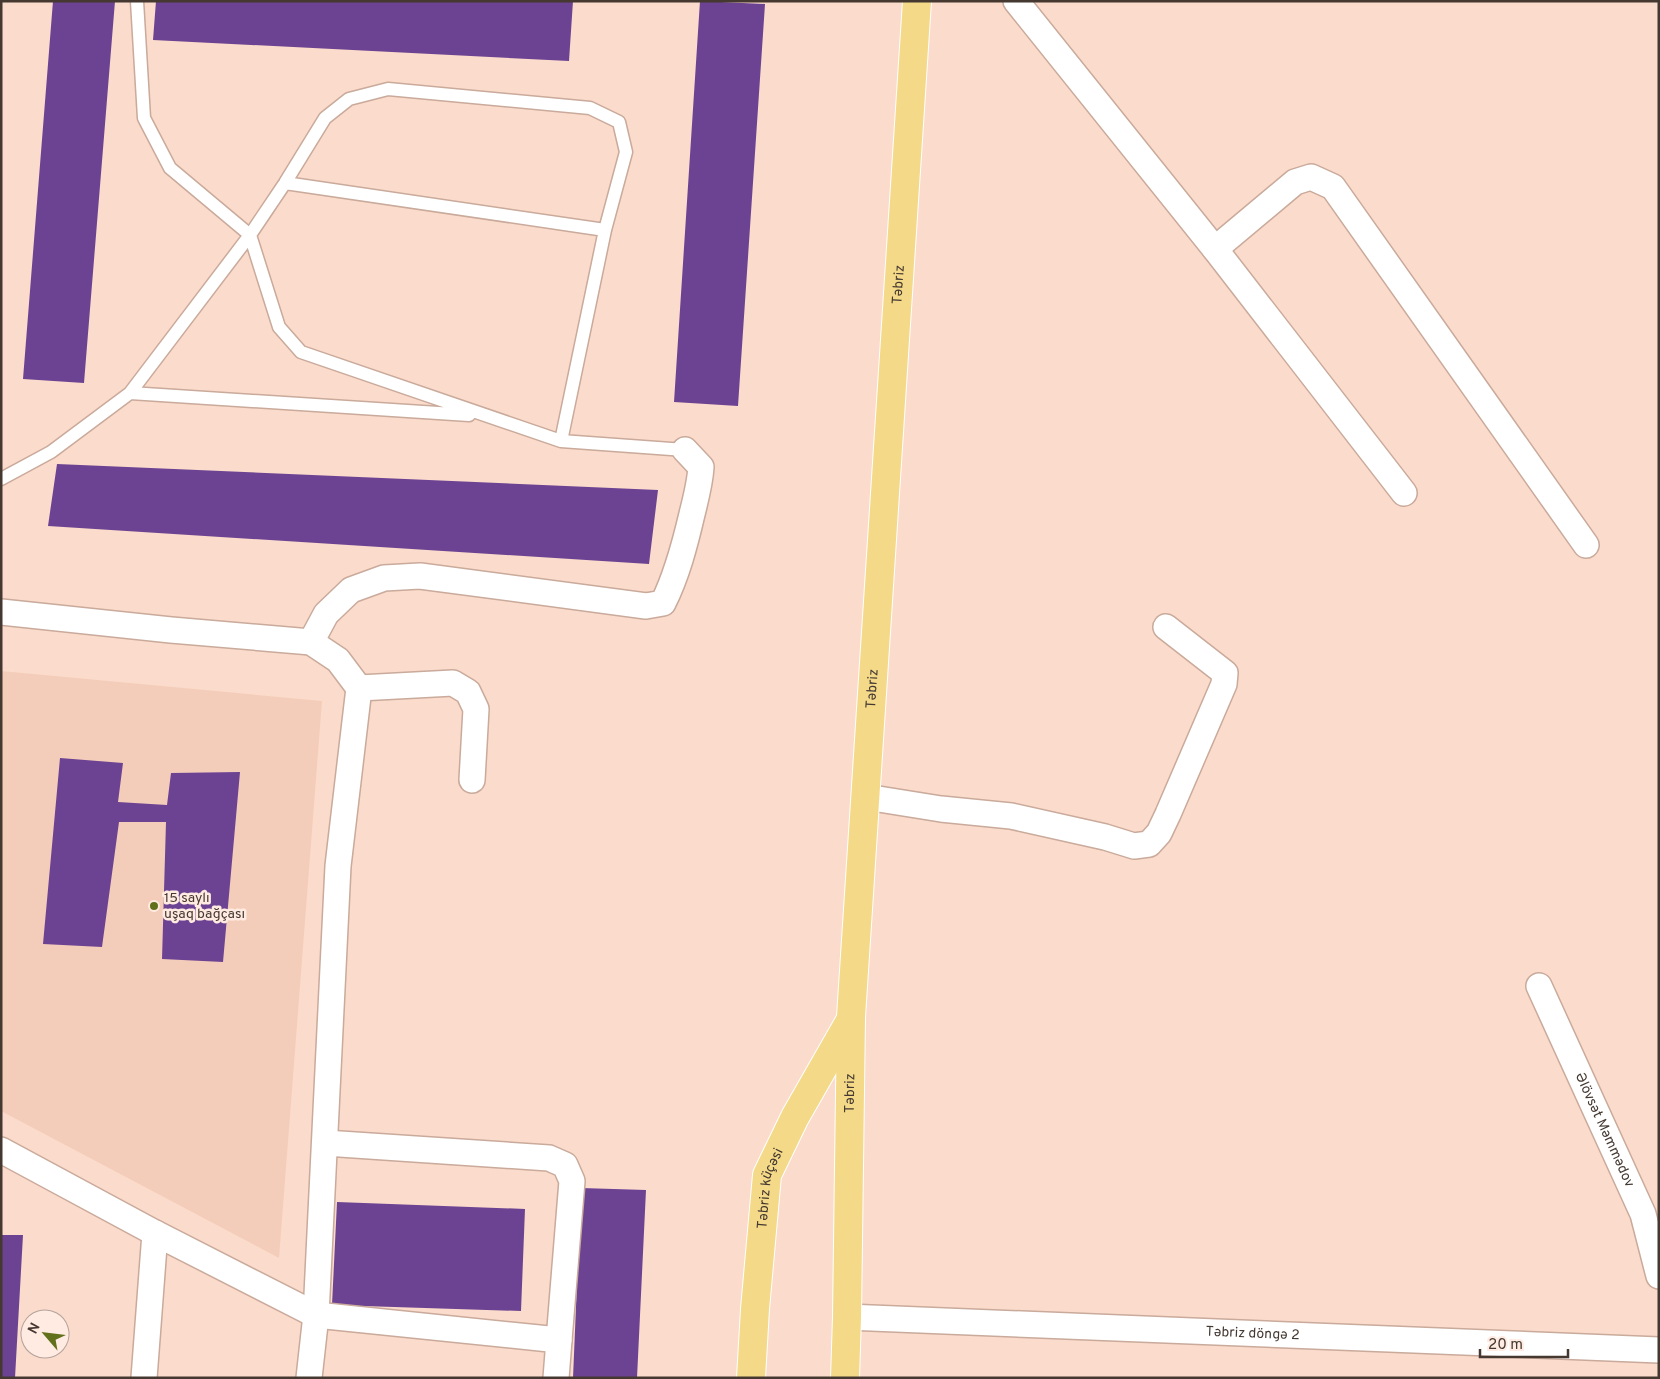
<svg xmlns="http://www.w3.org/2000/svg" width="1660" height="1379" font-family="Overpass,sans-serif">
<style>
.built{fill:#f4cdba}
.building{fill:#6c4393}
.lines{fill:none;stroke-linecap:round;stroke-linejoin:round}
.service-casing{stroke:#c9aa9b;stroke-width:15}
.minor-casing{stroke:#c9aa9b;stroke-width:28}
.primary-casing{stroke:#fff;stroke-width:30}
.service{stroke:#fff;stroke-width:12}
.minor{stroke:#fff;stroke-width:25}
.primary{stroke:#f4da88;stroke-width:28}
.poi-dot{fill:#63701b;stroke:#ffebe1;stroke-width:2}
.labels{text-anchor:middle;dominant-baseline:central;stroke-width:5;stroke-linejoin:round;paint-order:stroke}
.street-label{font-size:14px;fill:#443831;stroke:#ffebe1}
.poi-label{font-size:14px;fill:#443831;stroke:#ffebe1;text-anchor:start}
</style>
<rect width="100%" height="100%" fill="#fbdbcb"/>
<!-- built -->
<path class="built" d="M1,671l321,30 -43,557 -278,-147z"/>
<!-- building -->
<path class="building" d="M53,1h62l-31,382 -61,-4z
M156,1h417l-4,60 -416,-21z
M700,1l65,3 -27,402 -64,-4z
M57,464l601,26 -9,74 -601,-38z
M60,758l63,5 -5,39 49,3 4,-32 69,-1 -17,190 -61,-3 4,-137h-47l-17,125 -59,-3z
M581,1188l65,2 -9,188h-64z
M337,1202l188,7 -4,102 -189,-6z
M1,1235h22l-8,143h-14z"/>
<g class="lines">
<!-- service casing -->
<g class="service-casing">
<path id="service" d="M137,1l7,117 26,50 80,67 29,92 22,25 260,89 124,9
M285,183l320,47
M130,393l339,22
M1,479l50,-27 79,-59 120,-158 35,-52 40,-65 24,-19 39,-10 202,19 29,14 7,30 -21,78 -44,211"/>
</g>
<!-- minor casing -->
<g class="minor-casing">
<g id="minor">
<path d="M1016,1l199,248 189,244"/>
<path d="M1215,249l80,-67 16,-5 22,10 253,358"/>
<path d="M1,612l170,18 140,12 27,18 21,28 -21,178 -22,449 -7,63"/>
<path d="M311,642l15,-28 25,-24 33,-12 36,-2 226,30 17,-3c14,-28 22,-59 29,-89 4,-16 8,-31 9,-47l-16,-17"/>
<path d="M359,688l94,-5 15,9 8,17 -4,71"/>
<path d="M866,797l75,12 70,7 94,21 29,9 15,-2 10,-11 9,-19 56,-130 1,-11 -59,-46"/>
<path id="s1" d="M1539,986l104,228 16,62"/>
<path d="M325,1143l224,15 16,7 7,16 -13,159"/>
<path d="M1,1150l154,83 161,82 243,25 -3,38"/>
<path id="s2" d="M847,1317l812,33"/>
<path d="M144,1378l11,-145"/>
</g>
</g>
<!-- primary casing -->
<g class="primary-casing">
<g id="primary">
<path id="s3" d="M751,1378l4,-69 12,-134 28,-58 56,-98"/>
<path id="s4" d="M845,1378l2,-61 4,-300 66,-1016"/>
</g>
</g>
<!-- service -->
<use href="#service" class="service"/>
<!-- minor -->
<use href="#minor" class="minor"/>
<!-- primary -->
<use href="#primary" class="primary"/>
</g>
<!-- markers -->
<circle class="poi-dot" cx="154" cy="906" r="5"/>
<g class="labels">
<!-- street labels -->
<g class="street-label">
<text stroke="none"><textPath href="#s4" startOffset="1095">Təbriz</textPath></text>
<text stroke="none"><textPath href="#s4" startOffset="690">Təbriz</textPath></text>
<text stroke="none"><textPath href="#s4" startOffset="285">Təbriz</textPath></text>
<text stroke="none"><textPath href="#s1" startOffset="158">Əlövsət Məmmədov</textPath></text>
<text stroke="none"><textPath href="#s3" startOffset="191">Təbriz küçəsi</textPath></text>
<text stroke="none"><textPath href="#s2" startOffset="406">Təbriz döngə 2</textPath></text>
</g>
<!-- poi labels -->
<g class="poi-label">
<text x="164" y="898">15 saylı<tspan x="164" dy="16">uşaq bağçası</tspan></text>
</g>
</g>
<!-- border -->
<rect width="1660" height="1379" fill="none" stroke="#443831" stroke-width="5"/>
<!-- north arrow -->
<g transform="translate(45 1334) rotate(298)"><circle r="24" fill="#ffebe1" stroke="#b4a39b"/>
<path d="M0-4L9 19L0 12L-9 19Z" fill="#63701b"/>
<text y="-8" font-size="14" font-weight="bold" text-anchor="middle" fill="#443831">N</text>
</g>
<!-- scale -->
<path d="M1480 1349v8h88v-8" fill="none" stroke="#443831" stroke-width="2.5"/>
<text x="1488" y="1349" font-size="15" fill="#443831" stroke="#ffebe1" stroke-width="4" paint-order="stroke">20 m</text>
</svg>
